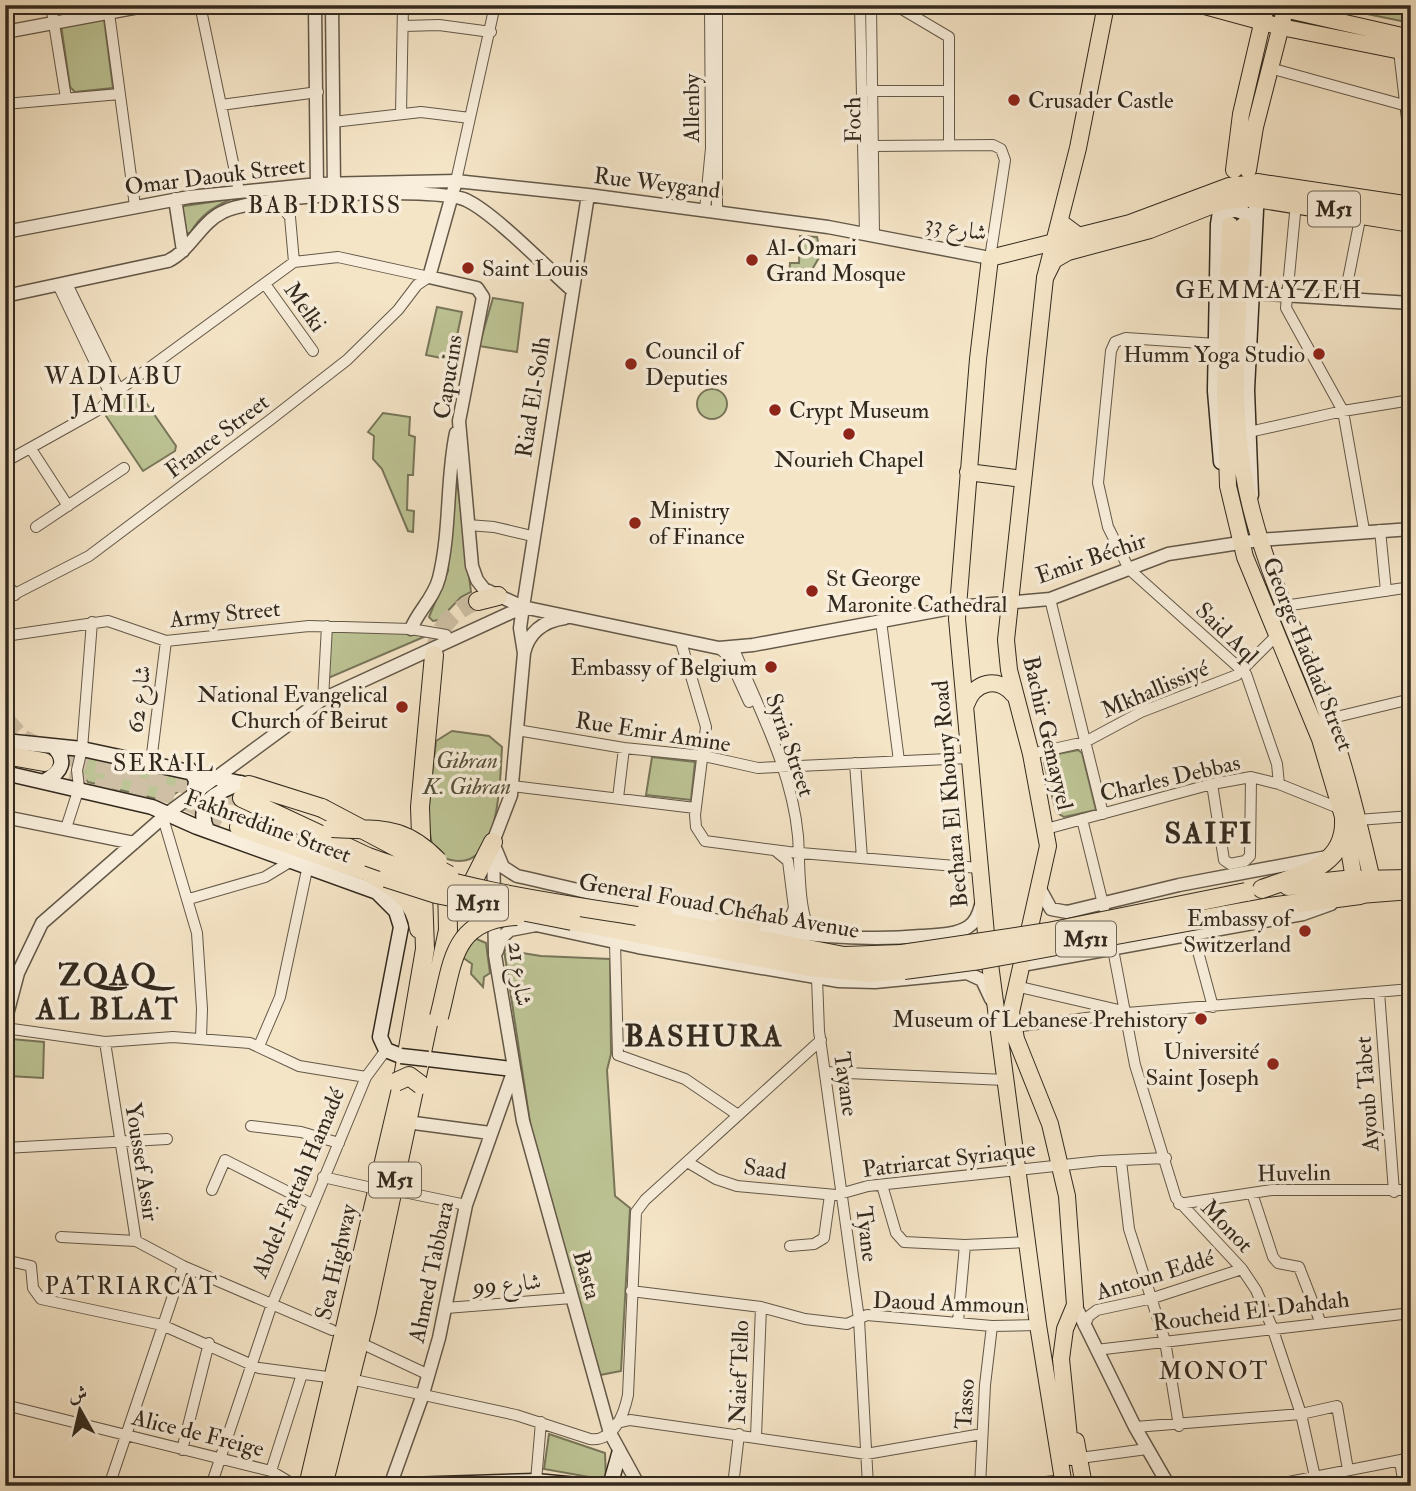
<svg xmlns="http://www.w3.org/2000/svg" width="1416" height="1491" font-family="'IM FELL Double Pica',Amiri,serif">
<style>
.green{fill:#bdc495;stroke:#78765a;stroke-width:2}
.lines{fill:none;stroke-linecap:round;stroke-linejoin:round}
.motorway-tunnel{stroke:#cebfa5;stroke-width:18;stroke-dasharray:18 9;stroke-linecap:butt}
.minor-casing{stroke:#635848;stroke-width:12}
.tertiary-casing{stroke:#635848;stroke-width:15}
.secondary-casing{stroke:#32291e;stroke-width:17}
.primary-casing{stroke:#32291e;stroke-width:18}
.trunk-casing{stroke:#32291e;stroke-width:18}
.motorway-casing{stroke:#32291e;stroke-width:20}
.minor{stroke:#f8eedb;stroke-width:10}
.tertiary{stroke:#f8eedb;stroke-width:12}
.secondary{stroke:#f8eedb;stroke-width:14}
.primary{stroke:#f5e5c7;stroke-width:16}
.trunk{stroke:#f5e5c7;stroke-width:16}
.motorway{stroke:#f5e5c7;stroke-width:18}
.secondary-bridge-casing{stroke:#32291e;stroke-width:17;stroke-linecap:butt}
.motorway-bridge-casing{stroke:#32291e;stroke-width:20;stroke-linecap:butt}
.secondary-bridge{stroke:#f8eedb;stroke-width:14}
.motorway-bridge{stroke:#f5e5c7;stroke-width:18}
.poi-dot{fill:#8f2418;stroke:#f8eedb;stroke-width:2.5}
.labels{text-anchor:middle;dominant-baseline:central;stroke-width:7;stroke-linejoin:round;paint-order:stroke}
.shield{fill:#f8eedb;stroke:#6d6457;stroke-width:2}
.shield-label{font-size:21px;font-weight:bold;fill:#32291e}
.poi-label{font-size:23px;fill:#32291e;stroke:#f8eedb;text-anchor:start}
.street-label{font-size:23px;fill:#32291e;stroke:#f8eedb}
.park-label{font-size:23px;font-style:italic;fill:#55503c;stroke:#f8eedb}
.neighbourhood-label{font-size:24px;letter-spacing:2px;fill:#32291e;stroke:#f8eedb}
.district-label{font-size:30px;font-weight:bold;letter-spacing:2px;fill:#32291e;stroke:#f8eedb}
</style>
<rect width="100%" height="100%" fill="#f5e5c7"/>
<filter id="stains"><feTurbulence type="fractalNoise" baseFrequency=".00286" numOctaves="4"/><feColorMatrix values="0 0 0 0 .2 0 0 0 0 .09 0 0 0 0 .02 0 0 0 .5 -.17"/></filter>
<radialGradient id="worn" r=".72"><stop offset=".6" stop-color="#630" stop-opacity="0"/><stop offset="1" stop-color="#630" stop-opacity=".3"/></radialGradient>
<!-- green -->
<path class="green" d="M1346,5h65v18l-64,-13z
M104,19l9,69 -38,4 -5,-5 -9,-62z
M231,199c-19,9 -30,16 -41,34h-4l-5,-24 3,-3z
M800,236l17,1 4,17 -16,28 -16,-1 1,-18h9z
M493,298l30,5 -6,49 -38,-6z
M437,307l25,5 -10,48 -26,-5z
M697 404a15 15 0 1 1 30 0a15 15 0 1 1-30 0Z
M135,392l5,2 36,52 -1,5 -32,20 -37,-55v-7l15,-15z
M383,413l27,4 -1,18 6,2 -2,38h-5l-1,35 7,1 -1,21 -5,-1 -26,-62 -9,-10 1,-23 -6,-4z
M454,457l17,135 -10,5 -22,23 -6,1 -4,-4 19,-46z
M330,629l103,4 -107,46z
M452,731l37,5 13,11c-2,31 -1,125 -51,113 -9,-2 -17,-7 -19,-16 -8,-32 1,-71 4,-103z
M1078,750l4,3 14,57 -32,7 -8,-5 -12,-49 4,-7z
M88,755l101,18 2,9 -26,19 -77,-19 -8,-10 3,-13z
M652,757l43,5 -4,38 -45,-5z
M472,937l14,6 4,30 -6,4 -1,10 -12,-13 1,-10 -10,-7z
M504,950l37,6 69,3 1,95 -4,16 8,126 15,12 -9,163 -21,4 -69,-246z
M11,1039l33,3 -1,36 -34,-2z
M549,1434l56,19 1,27 -62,-11z"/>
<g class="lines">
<!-- motorway-tunnel -->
<path class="motorway-tunnel" d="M434,655c3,-27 18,-45 44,-54
M5,719l17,19 16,8
M44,751l198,47
M42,773l76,19
M105,777l70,19 64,31"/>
<!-- minor casing -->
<g class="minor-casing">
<path id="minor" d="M51,5l15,93
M200,5l39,186
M860,5l5,228
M871,5l3,230
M895,5l54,32v108
M109,13l26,193
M404,26l35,-1 52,7
M1399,51l12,102
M1270,68l141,39
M866,91h83
M5,104l115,-10
M221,105l97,-13
M401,113l2,-108
M333,122l88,-10 49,6
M873,146l120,-1 8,4 4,11 -15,98
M456,181l39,-176
M277,201l13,16 4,45
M1296,203l-10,105 57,103 21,119
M705,210l6,-62 -1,-143
M717,212v-207
M67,284l52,106
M265,284l48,67
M59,287l52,109
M1344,300l17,-86
M1216,344l-90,-6 -11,4 -4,9 -13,132 10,44 21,42 117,105 31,90 2,20
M1249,432l94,-21 68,-11
M31,449l37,57
M5,462l95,-53 19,-19 175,-128 44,-5 91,20
M468,525l26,2 38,9
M36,527l88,-59
M1380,530l6,61
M5,581l10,14
M5,599l84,-43 181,-136 77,-60 51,-50 19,-25 12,-8
M1050,599l53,215
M1284,606l127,-19
M881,621l18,140
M5,636l103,-15 58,20 143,-15 102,3 35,6
M681,642l25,85 -11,88 1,12 9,14 84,11 190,16
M733,647c25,60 59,123 65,189 2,22 -1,87 17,99
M719,648l9,8 21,46
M323,699l4,-73
M1328,719l83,-20
M517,730l107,18 80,8 54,12 211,-10
M1031,754l54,-12 56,-30 96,-37 42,-42
M151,762l15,-121
M855,763l7,95
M1212,784l12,76 6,4 15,-3 5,-5 1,-79
M512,786l183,22
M618,798l6,-50
M1407,817l4,23
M163,818l34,115 5,76 -1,29
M1082,819l22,89
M1358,820l53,-4
M66,828l13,-40 -2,-18 5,-21 10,-127
M1046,829l166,-45 39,-7 28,7 62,25
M189,899l76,-22 28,-17
M774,928l13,-4 7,-16 -6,-47 -11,-9
M1193,933l20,74
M615,942l3,113 67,24 53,36
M1112,944l23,121 41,133 66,71 14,21 16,37 29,87 16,72
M817,978l2,53 40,288 9,167
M1016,986l107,25
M1379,992l15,200
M1013,1027l114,-14 284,-24
M5,1028l100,14 68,-5 77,6 49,23 67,11
M105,1042l31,199 47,25 149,64
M259,1046l21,-49 28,-132
M825,1072l180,8
M251,1126l50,6 38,11
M5,1148l162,-9
M1121,1161l8,68 36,112 14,85
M689,1163l27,16 21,7 99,9 32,-9 233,-25 65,-3
M323,1177l49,11
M882,1185l14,48 8,9 61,3 62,-3
M212,1190l13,-30 87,44
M399,1191l67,14
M1252,1193l21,64 5,6 21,4 21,54
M1179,1204l93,-14h139
M61,1237l75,4
M790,1246l24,-2 10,-6 6,-43
M5,1260l26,6 2,22 8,11 121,26 97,43 76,10
M631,1291l130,16 44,12 42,5 20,-9 125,11 46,-1
M446,1308l126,-10
M958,1322l7,-77
M1084,1326l5,-10 8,-6 56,-12 89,-29
M365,1345l64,30
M1096,1350l315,-37
M350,1379l166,36 74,24c24,3 34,-25 38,-44l8,-183 9,-12 176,-160
M5,1405l266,66 25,15
M617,1423l13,-3 236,34 116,-20
M1135,1427l166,-13 36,-8 11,64
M756,1437l5,-130
M182,1450l27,-107
M1080,1458l67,-9
M1400,1461l4,25
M271,1471l31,-97
M536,1481l5,-59
M109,1486l74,-220
M211,1486l61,-182 94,-227 20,-27
M733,1486l6,-52
M793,1486v-4
M980,1486l5,-101 7,-59
M1013,1486l41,-5
M1268,1486l143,-28"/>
</g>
<!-- tertiary casing -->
<g class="tertiary-casing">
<path id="tertiary" d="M315,5l2,185
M332,5l2,185
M5,32l145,-27
M456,181l-27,96 48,11 6,9 -24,124 13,145 5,14 7,9 39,18 196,41 34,-3 204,-38 93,-8 118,-45 91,-14 152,-11
M588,195l-65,412 -3,21 4,25 -13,142 -18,47 2,113 28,166 87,312 29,53
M175,199l8,52
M5,232l184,-35 129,-13 138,-3 132,14 240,32 162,31
M1251,293l160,10
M5,296l163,-35c23,-11 32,-38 55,-49 33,-17 210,-26 243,-12 28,13 80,67 106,90
M411,629c7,-18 23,-31 28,-51 12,-48 7,-98 17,-145
M524,653c5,-22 20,-32 41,-35
M5,817l129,26
M496,850l7,17 14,9c127,28 275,72 404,60 15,-1 35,-1 47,-9 8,-5 11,-13 13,-22
M1040,889l11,20 16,3 112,-27 148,-28
M497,951l4,-13 9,-8 26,-5 102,22 201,34 36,1 92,-9 15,7 9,19
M1022,965l281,-51 28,-10
M5,1022l13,-49 24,-50 126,-110 155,-114 200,-92
M414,1123l76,10
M1075,1305l60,122 34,59
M390,1486l32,-89 17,-59 27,-133 45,-127"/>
</g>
<!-- secondary casing -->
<g class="secondary-casing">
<path id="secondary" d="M1218,224c10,-21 24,-16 37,-1
M1221,462l-6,-71 3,-167 5,-31
M1251,495l-4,-105 10,-200
M5,741l77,8 167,36
M190,770l6,10 -1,12
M5,773l147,34 45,20 180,65 19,19 5,16 -21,110 6,13 15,6
M45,781c16,-9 23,-20 8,-35
M207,830c-13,-28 11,-39 34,-47
M428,1059l84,10
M376,1486l160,-5 52,5
M610,1486l9,-32"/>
</g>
<!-- primary casing -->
<g class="primary-casing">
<path id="primary" d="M1234,170l7,-56 24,-103
M1248,170l7,-43 30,-117
M1230,225l-5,165 3,96 17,71 75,182 24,81 10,59
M1243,226c-4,81 -14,163 0,244 12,72 42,139 70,206 26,65 43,135 59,204
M968,472l55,7
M966,705c8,-24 32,-29 48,-10
M1076,1441l8,45
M1071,1457l-10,-98 4,-30 10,-24 -8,-109 -17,-72 -34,-85 -5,-27 37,-166 -17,-92 -22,-84 -3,-30 39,-362 9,-18 14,-8 82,-22 71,-28 35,-4
M1064,1486l-26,-161 -52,-391 -29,-315 21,-260 12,-101 140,-35 99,-37 28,-3"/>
</g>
<!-- trunk casing -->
<g class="trunk-casing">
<path id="trunk" d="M1201,5l80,22 130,26
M1266,5l145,33
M1060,222l20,15
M1045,278l33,-130 28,-143
M1411,878l-57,1 6,16 51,-4"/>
</g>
<!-- motorway casing -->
<g class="motorway-casing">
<path id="motorway" d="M1257,183l154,23
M1256,198l155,25
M478,601l20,-5
M5,755l39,7
M249,785l73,23
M242,798l126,59
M239,827l143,50
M371,874c23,13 45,26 48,55
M1288,886l66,-7
M1262,889c37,-14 84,-22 82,-69
M464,899l29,-57
M633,901l31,14
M1269,907l91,-12
M637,916l207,40 58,-2
M572,921l237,46 61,6 34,-3
M721,927l31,-2
M308,1486l93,-397 24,-140 -5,-142 14,-152
M323,1486l44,-175 81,-381 -1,-46"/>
</g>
<!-- minor -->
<use href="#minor" class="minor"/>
<!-- tertiary -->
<use href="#tertiary" class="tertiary"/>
<!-- secondary -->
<use href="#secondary" class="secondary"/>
<!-- primary -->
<use href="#primary" class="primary"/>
<!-- trunk -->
<use href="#trunk" class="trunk"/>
<!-- motorway -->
<use href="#motorway" class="motorway"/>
<!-- secondary-bridge casing -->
<g class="secondary-bridge-casing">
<path id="secondary-bridge" d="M401,1056l27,3"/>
</g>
<!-- motorway-bridge casing -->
<g class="motorway-bridge-casing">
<path id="motorway-bridge" d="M322,808l127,67
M332,828c47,3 70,-4 106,33
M368,857c87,32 178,45 269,59
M386,878l50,16 136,27
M902,954l146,-22 198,-40
M904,970l76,-10 289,-53
M439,1017c14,-52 11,-98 78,-101
M396,1082l13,-6 12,9"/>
</g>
<!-- secondary-bridge -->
<use href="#secondary-bridge" class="secondary-bridge"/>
<!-- motorway-bridge -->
<use href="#motorway-bridge" class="motorway-bridge"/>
</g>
<!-- markers -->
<g class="poi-dot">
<circle cx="1014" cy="100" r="7"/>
<circle cx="752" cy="260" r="7"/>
<circle cx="468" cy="268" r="7"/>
<circle cx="1319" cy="354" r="7"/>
<circle cx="631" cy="364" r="7"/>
<circle cx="775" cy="410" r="7"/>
<circle cx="849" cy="434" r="7"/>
<circle cx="635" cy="523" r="7"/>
<circle cx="812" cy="591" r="7"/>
<circle cx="771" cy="667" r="7"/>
<circle cx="402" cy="707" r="7"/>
<circle cx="1305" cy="931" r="7"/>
<circle cx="1201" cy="1019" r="7"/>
<circle cx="1273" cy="1064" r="7"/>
</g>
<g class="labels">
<!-- shield labels -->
<g class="shield">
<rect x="1308" y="191.5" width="52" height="35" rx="5"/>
<rect x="448" y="885.5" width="60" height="35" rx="5"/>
<rect x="1056" y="921.5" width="60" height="35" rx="5"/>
<rect x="369" y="1162.5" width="52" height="35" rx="5"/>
</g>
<g class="shield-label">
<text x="1334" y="209">M51</text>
<text x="478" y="903">M511</text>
<text x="1086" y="939">M511</text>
<text x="395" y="1180">M51</text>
</g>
<!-- poi labels -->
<g class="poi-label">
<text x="1028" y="100">Crusader Castle</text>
<text x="766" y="247">Al-Omari<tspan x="766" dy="26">Grand Mosque</tspan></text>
<text x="482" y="268">Saint Louis</text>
<text x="645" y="351">Council of<tspan x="645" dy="26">Deputies</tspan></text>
<text x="1305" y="354" text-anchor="end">Humm Yoga Studio</text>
<text x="789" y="410">Crypt Museum</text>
<text x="849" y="459" text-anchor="middle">Nourieh Chapel</text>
<text x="649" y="510">Ministry<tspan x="649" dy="26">of Finance</tspan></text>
<text x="826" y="578">St George<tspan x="826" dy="26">Maronite Cathedral</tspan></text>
<text x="757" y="667" text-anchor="end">Embassy of Belgium</text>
<text x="388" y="694" text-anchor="end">National Evangelical<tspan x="388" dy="26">Church of Beirut</tspan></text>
<text x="1291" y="918" text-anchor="end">Embassy of<tspan x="1291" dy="26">Switzerland</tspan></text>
<text x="1187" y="1019" text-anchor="end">Museum of Lebanese Prehistory</text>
<text x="1259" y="1051" text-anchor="end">Université<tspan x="1259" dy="26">Saint Joseph</tspan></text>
</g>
<!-- street labels -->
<g class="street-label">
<text transform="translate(691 108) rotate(-90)">Allenby</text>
<text transform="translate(853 120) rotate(-91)">Foch</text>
<text transform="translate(215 176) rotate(-7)">Omar Daouk Street</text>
<text transform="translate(657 183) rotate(7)">Rue Weygand</text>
<text transform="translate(956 228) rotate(10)">شارع 33</text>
<text transform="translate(305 307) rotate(55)">Melki</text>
<text transform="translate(448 377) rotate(-81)">Capucins</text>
<text transform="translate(533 397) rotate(-81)">Riad El-Solh</text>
<text transform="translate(217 436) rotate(-37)">France Street</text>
<text transform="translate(1091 558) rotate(-19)">Emir Béchir</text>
<text transform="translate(225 614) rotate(-6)">Army Street</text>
<text transform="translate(1227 633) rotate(44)">Said Aql</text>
<text transform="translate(1308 654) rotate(68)">George Haddad Street</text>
<text transform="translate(1155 689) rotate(-23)">Mkhallissiyé</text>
<text transform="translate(139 699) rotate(-83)">شارع 62</text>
<text transform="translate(653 732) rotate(9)">Rue Emir Amine</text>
<text transform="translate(1048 733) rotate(77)">Bachir Gemayyel</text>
<text transform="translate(790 745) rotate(71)">Syria Street</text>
<text transform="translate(1170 778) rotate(-13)">Charles Debbas</text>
<text transform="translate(950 794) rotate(-95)">Bechara El Khoury Road</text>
<text transform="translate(268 826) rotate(20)">Fakhreddine Street</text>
<text transform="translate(719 906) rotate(10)">General Fouad Chéhab Avenue</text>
<text transform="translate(520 974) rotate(83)">شارع 21</text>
<text transform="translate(846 1084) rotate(82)">Tayane</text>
<text transform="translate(1367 1094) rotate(-94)">Ayoub Tabet</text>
<text transform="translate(949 1159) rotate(-7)">Patriarcat Syriaque</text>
<text transform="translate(142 1162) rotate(81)">Youssef Assir</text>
<text transform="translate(765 1169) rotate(7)">Saad</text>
<text transform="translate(1294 1173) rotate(-1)">Huvelin</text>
<text transform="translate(298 1183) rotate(-67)">Abdel-Fattah Hamadé</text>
<text transform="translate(1227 1226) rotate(46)">Monot</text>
<text transform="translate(867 1234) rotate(83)">Tyane</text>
<text transform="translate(336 1262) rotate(-77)">Sea Highway</text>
<text transform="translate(431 1272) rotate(-78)">Ahmed Tabbara</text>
<text transform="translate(587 1275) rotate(74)">Basta</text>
<text transform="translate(1155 1275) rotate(-17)">Antoun Eddé</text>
<text transform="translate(507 1284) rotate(-5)">شارع 99</text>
<text transform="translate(949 1303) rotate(2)">Daoud Ammoun</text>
<text transform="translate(1251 1311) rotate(-7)">Roucheid El-Dahdah</text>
<text transform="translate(739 1372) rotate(-88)">Naief Tello</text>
<text transform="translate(965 1404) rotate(-86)">Tasso</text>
<text transform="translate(198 1433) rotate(14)">Alice de Freige</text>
</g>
<!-- park labels -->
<g class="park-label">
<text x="467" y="760">Gibran<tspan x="467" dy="26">K. Gibran</tspan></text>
</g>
<!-- neighbourhood labels -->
<g class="neighbourhood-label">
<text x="325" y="205">BAB IDRISS</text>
<text x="1269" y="290">GEMMAYZEH</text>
<text x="114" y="376">WADI ABU<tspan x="114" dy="28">JAMIL</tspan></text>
<text x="164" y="763">SERAIL</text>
<text x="132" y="1286">PATRIARCAT</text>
<text x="1214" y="1371">MONOT</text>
</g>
<!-- district labels -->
<g class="district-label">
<text x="1209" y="833">SAIFI</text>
<text x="108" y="975">ZQAQ<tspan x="108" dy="34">AL BLAT</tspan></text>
<text x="704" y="1036">BASHURA</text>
</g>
</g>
<!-- margin -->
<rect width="1416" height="1491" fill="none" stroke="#f5e5c7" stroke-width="28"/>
<rect x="7" y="7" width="1402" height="1477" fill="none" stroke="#32291e" stroke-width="3.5"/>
<rect x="14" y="14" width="1388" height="1463" fill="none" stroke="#32291e" stroke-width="2"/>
<!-- north arrow -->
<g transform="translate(80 1410) rotate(352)" stroke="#f8eedb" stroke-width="5" paint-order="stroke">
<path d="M0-5L12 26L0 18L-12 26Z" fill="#32291e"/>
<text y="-10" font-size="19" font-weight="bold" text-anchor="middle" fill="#32291e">ش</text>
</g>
<rect width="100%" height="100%" filter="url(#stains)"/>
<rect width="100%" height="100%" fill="url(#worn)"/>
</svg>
